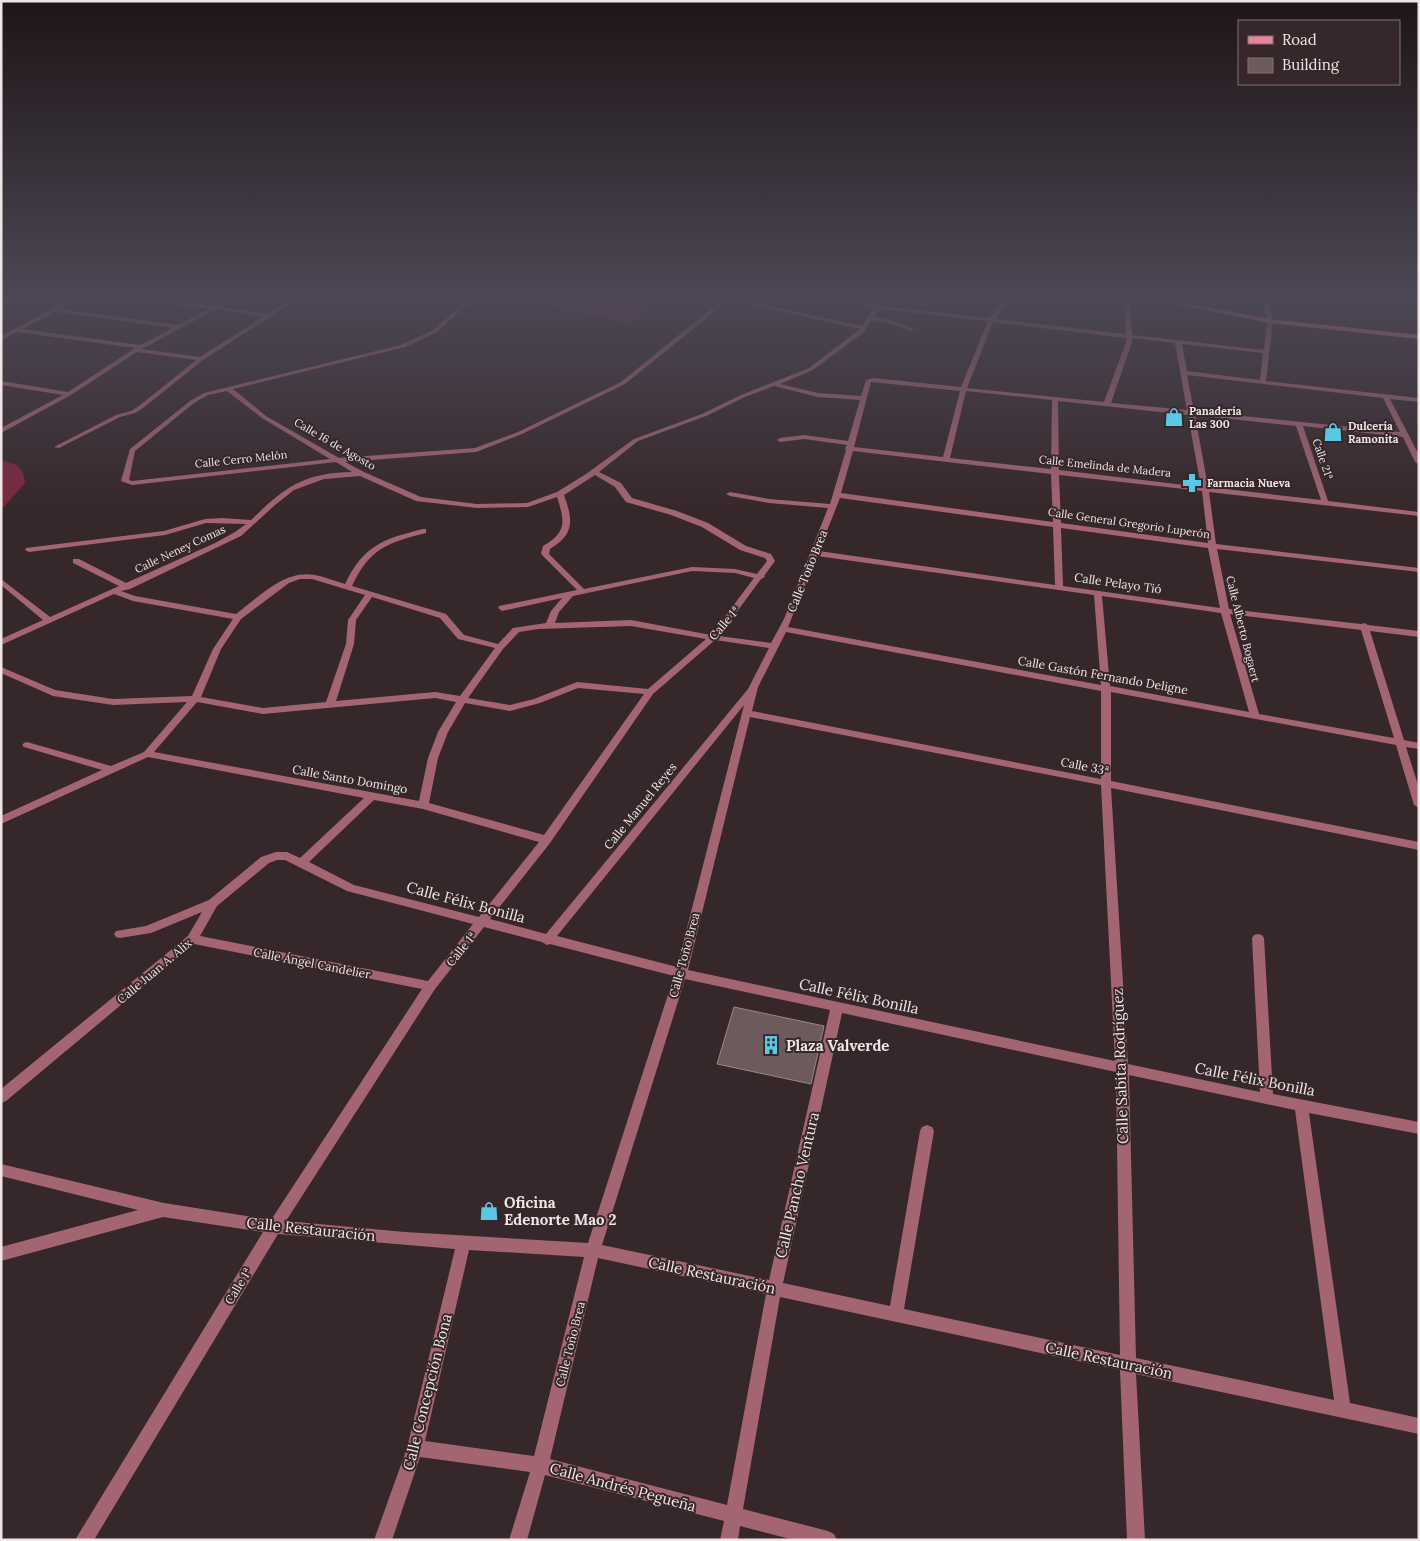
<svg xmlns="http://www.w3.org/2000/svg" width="1420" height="1541" font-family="Lora,serif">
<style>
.green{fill:#7c273f}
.building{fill:#6c5a5d;stroke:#9a878a}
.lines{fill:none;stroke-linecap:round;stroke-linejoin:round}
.street{fill:#a46572;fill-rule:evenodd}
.secondary{fill:#e78499;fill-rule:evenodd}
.labels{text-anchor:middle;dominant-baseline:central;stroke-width:4;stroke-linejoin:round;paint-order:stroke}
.far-poi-label{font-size:11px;font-weight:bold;fill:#f0e5e6;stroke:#36272a;text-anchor:start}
.far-street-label{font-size:11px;fill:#f0e5e6;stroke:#36272a}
.street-label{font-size:12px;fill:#f0e5e6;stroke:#36272a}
.near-street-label{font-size:15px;fill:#f0e5e6;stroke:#36272a}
.near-poi-label{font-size:15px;font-weight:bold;fill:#f0e5e6;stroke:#36272a;text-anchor:start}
</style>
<rect width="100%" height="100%" fill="#36272a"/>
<!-- green -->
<path class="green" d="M562,296h84c3,15 -3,20 -15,28l-80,-17 -1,-3z
M1,460c15,4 23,6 24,23l-24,27z"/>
<!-- building -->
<path class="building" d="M734,1007l90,19 -13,58 -94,-20z"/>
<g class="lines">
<!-- street -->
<path class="street" d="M9,296h7l-15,9v-4z
M76,296h7l-23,13 118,16 31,-16 -87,-11 -3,-2h15l80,10 19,-10h7l-19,11 46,7 28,-18h7l-99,64 -60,48 -8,5 -15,4 -61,31 -5,-1 62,-32 15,-4 8,-5 57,-46 -59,-8 -66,43 -70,38v-5l62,-33 -62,-10v-4l67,11 67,-44 -118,-16 -16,8v-4zM216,309l47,8 -63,40 -58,-8zM55,312l118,16 -33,17 -118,-16z
M471,296h6l-40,36 -32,15 -172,42 33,27 73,42 136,-10 43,-16 103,-50 102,-83 -2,-1v-2h12l-1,1 130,29 12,-18 -35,-12h8l29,9 6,-9h6l-7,10 108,12 17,-22h6l-17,23 131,15 -2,-38h6l2,39 132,15 3,-29 -6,-25h6l6,25 -7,60 153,17v4l-29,-3 29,56v9l-4,-2 -12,-25 -100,-11 25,75 91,11v4l-210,-24 7,52 203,24v4l-202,-23 12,60 132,15 3,-1 4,2 51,6v6l-49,-6 34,109 15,3v6l-13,-2 13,41v20l-5,-3 -18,-60 -285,-53v89l308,61v8l-308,-62 17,276 132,28 -8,-154 2,-3 4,-1 4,1 2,3 9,156 146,28v12l-110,-21 41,290 69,15v16l-283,-60 9,166h-18l-7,-170 -340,-73 -37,212 85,22 6,3 3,6h-43l-54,-14 -2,14h-18l4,-19 -179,-46 -18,65h-18l21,-68 -110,-15 -28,83h-18l33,-92 48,-199 -177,-15 -184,306h-19l188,-308 -100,-15 -162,44v-14l137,-37 -137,-34v-12l163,39 107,17 151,-231 -228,-45 -188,157 -5,2v-14l187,-153 14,-24 -51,21 -31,5 -4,-1 -2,-3 2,-3 30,-5 63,-26 52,-43 15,-5h11l13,6 64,-60 -216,-41 -147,67v-8l101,-46 -78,-23 -2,-2 2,-2 3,-1 84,24 33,-14 43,-50 -74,3 -60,-9 -52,-23v-6l54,23 58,9 79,-3 21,-47 20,-30 -100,-18 -19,-7 -113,51v-6l42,-19 -42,-35v-6l49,38 69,-31 -46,-23v-4h6l47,24 89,-40 20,-11 11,-8 -40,-1 -41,12 -136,17 -4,-2 1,-2 138,-17 41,-12 17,-1 29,2c34,-33 52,-47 101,-48l-16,-10 -204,23 -11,-4 9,-32 60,-48 14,-8 197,-48 32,-15zM729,300l131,29 -51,39 -68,27 -39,19 -68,25 -48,35 -29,18 -30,11 -50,1 -56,-7 -57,-25 -19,-10 131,-10 46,-18 103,-50zM879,309l109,12 -27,66 -87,-9 -8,2 -5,16 -43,-3 -38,-9 33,-14 50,-37 9,-13 18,3 21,8 3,-2 -21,-8 -19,-4zM993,322l133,16v4l-22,60 -137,-14zM1132,338l43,5 12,67 -76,-7 21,-61zM1182,344l81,9 -3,27 -73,-9zM1187,375l196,23 17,34 -206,-21zM871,382l89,9 -17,66 -89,-10zM774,386l44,11 42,3 -12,41 -44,-6 -24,3 -3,2 3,2 24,-3 43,6 -2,3 1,2 -16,54 -61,-5 -39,-7 -4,2 4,2 39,7 59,5 -44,111 -13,24 -52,-7 42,-57 4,-2 -1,-1 11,-15 -4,-7 -25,-8 -38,-23 -31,-12 -45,-13 -11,-15 -22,-11 39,-31 68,-25 39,-19zM227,391l35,27 68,41 -198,22 -3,-1 6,-29 59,-48 14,-8zM966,391l86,9 -1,69 -101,-11zM1058,401l130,14 13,72 -142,-17zM1195,415l101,11 25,74 -113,-13zM853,451l198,23 2,48 -212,-29zM595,475l20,12 11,15 45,13 31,12 38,23 25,8 2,3 -10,13 -22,-5 -43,-2 -108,22 -35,-35 1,-5c25,-15 23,-29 14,-54zM1059,475l143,16 6,52 -147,-20zM360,476l56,25 61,7 51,-1 29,-10c8,25 10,35 -14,49l-2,8 36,36 -78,16 -1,2 4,3 60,-13 -11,13 -5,12 -33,5 -15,16 -34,-9 -18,-21 -94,-28c18,-38 35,-43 74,-53v-4h-3c-40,10 -59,16 -78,55 -10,-3 -20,-7 -30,-9 -31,-6 -57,23 -79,39l-101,-18 -14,-5 9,-2 111,-53 34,-31 19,-15 30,-11zM840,498l213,29 2,58 -236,-34zM1061,528l147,20 12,60 -157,-22zM817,556l277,39 7,90 -313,-58zM692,571l43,2 19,5 -43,57 -80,-15 -76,3 4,-11 14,-16zM300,579h12l53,16 -17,25 -2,24 -20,58 -63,6 -62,-11 20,-48 20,-30 48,-36zM1102,596l119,17 28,99 -139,-26zM372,597l68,21 18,21 37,9 -35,48 -25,-4 -99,9 18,-57 2,-24zM1230,614l131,16 33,108 -135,-24zM631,626l75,13 -58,50 -71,-7 -43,17 -24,6 -42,-7 35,-49 16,-17 19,-3zM786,632l315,59v88l-349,-68 6,-24zM715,640l54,8 -21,41 -202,245 -56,-15 60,-76 103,-149zM578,688l66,6 -100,141 -115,-32 9,-45 10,-26 17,-29 45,8 30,-8zM435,698l21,4 -18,30 -10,26 -9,43 -265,-49 43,-50 66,12zM744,705l-67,262 -120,-31zM750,717l351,68 14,276 -427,-91zM374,800l49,9 116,33 -60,75 -125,-32 -45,-23zM277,860h8l62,31 126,33 -45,57 -228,-45 17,-30 52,-43zM484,927l58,15 5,3 3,-1 124,32 -86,267 -183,-11 -119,-11 149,-232zM685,979l145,31 -61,270 -167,-35zM842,1013l274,59 4,283 -216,-46 30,-178 -2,-4 -5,-2 -5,2 -2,4 -30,175 -107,-23zM1129,1075l166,35 39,290 -198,-42zM469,1250l115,7 -50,199 -109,-15zM598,1258l168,36 -39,211 -177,-46z
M1172,296h6l-4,7 -2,1 -3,-2z"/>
<!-- secondary -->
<path class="secondary" d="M1136,296h11l123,23 149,16v4l-149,-16z"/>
</g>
<!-- sky -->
<linearGradient id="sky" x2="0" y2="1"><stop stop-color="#1e1517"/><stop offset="0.58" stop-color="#4c4755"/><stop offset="1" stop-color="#4c4755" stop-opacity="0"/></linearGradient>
<rect width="1420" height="512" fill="url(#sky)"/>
<!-- icons -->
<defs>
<g id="shop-bare" transform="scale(1.5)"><path d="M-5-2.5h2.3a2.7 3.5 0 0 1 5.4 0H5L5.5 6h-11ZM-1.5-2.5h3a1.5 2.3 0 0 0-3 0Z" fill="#59c8e4" stroke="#36272a" stroke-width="2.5" paint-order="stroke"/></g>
<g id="pharmacy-bare" transform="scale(1.5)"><path d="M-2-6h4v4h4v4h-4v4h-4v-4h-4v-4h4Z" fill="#59c8e4" stroke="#36272a" stroke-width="2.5" paint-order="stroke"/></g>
<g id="building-bare" transform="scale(1.5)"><path d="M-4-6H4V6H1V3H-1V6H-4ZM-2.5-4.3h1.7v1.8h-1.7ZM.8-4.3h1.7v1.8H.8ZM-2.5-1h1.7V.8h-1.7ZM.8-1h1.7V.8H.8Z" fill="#59c8e4" stroke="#36272a" stroke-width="2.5" paint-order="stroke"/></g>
</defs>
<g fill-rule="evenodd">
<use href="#shop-bare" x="1174" y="417"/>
<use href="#shop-bare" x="1333" y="432"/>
<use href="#pharmacy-bare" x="1192" y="483"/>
<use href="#building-bare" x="771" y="1045"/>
<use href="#shop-bare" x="489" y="1211"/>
</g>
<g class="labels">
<!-- far-poi labels -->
<g class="far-poi-label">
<text x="1189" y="411">Panadería<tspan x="1189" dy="13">Las 300</tspan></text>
<text x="1348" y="426">Dulcería<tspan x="1348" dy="13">Ramonita</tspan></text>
<text x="1207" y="483">Farmacia Nueva</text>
</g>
<!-- far-street labels -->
<g class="far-street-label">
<text transform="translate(335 444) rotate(30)">Calle 16 de Agosto</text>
<text transform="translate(241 459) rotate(-6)">Calle Cerro Melón</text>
<text transform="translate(1323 459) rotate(71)">Calle 21ª</text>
<text transform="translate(1105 466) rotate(6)">Calle Emelinda de Madera</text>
<text transform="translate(1129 523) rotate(8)">Calle General Gregorio Luperón</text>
<text transform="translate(180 549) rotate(-25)">Calle Neney Comas</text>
<text transform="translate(1243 629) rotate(76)">Calle Alberto Bogaert</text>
</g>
<!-- street labels -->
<g class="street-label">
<text transform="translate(807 571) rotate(-68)">Calle Toño Brea</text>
<text transform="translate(1118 583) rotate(8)">Calle Pelayo Tió</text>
<text transform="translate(724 623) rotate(-50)">Calle 1ª</text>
<text transform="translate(1103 675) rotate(10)">Calle Gastón Fernando Deligne</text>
<text transform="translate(1085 766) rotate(11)">Calle 33ª</text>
<text transform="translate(350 779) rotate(10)">Calle Santo Domingo</text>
<text transform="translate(640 806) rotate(-51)">Calle Manuel Reyes</text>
<text transform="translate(461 949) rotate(-51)">Calle 1ª</text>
<text transform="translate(684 955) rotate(-75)">Calle Toño Brea</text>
<text transform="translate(312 963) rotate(11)">Calle Ángel Candelier</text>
<text transform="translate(154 971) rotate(-40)">Calle Juan A. Alix</text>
<text transform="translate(238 1286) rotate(-59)">Calle 1ª</text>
<text transform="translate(570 1344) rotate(-76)">Calle Toño Brea</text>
</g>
<!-- near-street labels -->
<g class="near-street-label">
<text transform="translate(466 902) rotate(15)">Calle Félix Bonilla</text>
<text transform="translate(859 996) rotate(12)">Calle Félix Bonilla</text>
<text transform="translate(1120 1066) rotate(-92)">Calle Sabita Rodríguez</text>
<text transform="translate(1255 1079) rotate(11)">Calle Félix Bonilla</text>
<text transform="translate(797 1185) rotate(-77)">Calle Pancho Ventura</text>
<text transform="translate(311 1229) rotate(6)">Calle Restauración</text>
<text transform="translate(712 1275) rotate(12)">Calle Restauración</text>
<text transform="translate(1109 1360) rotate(12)">Calle Restauración</text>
<text transform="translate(427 1392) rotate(-76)">Calle Concepción Bona</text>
<text transform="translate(623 1487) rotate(15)">Calle Andrés Pegueña</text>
</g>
<!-- near-poi labels -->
<g class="near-poi-label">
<text x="786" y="1045">Plaza Valverde</text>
<text x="504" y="1202">Oficina<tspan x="504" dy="17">Edenorte Mao 2</tspan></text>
</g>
</g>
<!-- border -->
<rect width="1420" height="1541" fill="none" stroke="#f0e5e6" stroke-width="5"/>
<!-- legend -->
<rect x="1238" y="20" width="162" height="65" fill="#36272a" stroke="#807375"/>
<rect x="1248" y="36" width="25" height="8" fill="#e78499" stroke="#807375"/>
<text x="1282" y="45" font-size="15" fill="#f0e5e6">Road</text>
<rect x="1248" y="58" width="25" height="15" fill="#6c5a5d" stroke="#807375"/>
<text x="1282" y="70" font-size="15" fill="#f0e5e6">Building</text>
</svg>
